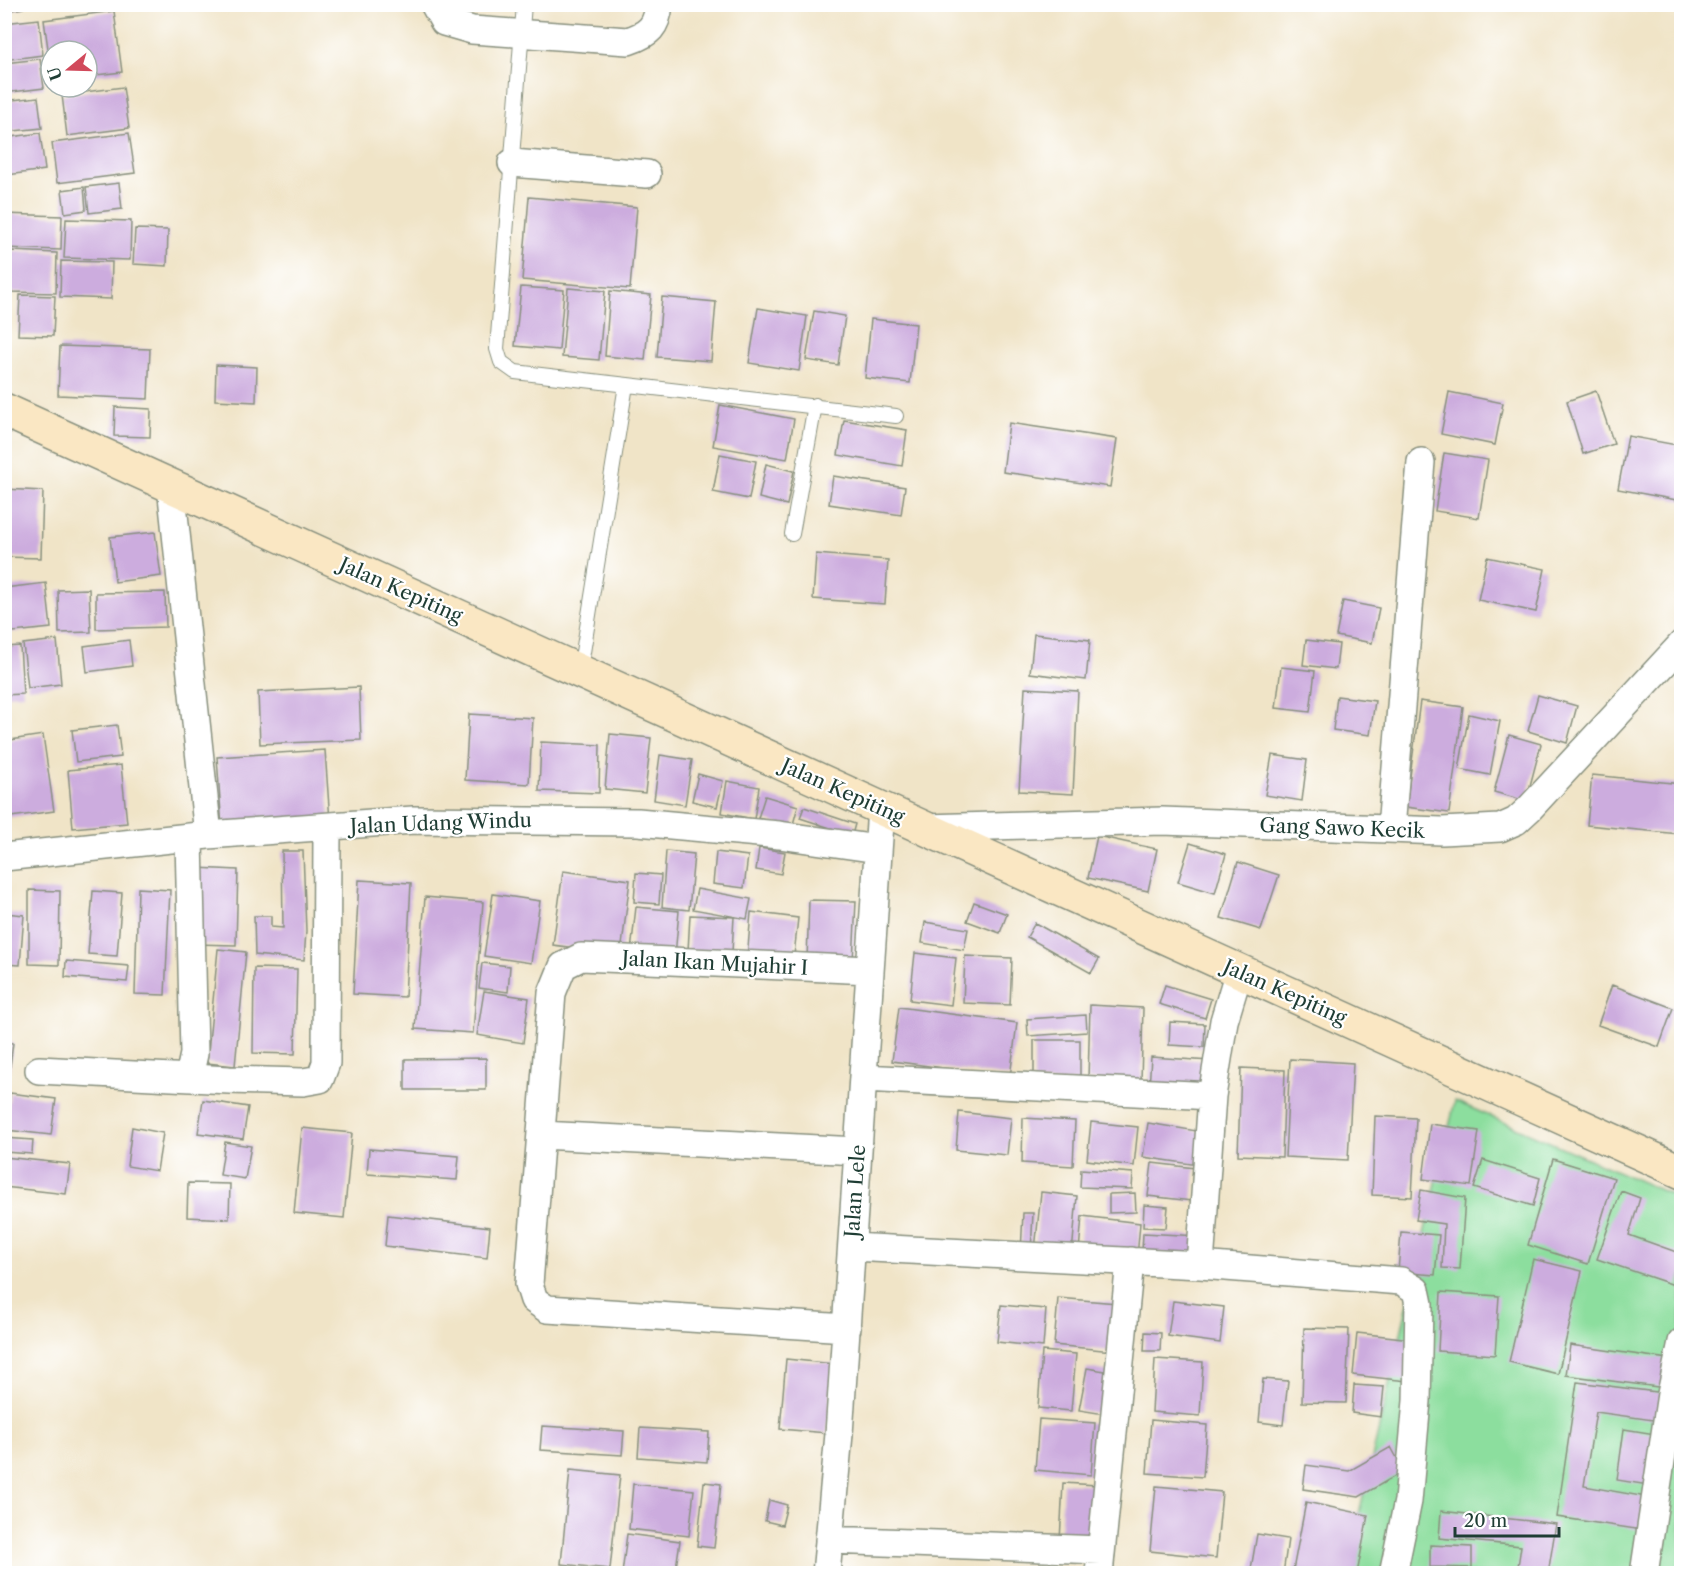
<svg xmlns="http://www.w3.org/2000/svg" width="1686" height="1578" font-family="'Libre Caslon Text',serif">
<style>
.green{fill:#8cde9e;stroke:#568e69;stroke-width:1.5}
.building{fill:#ccacde}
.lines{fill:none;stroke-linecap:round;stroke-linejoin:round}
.service-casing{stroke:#88907e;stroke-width:16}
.minor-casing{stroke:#88907e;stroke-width:30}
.secondary-casing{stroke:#88907e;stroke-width:36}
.service{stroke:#fff;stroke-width:14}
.minor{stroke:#fff;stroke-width:27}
.secondary{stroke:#fae7c3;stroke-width:33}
.labels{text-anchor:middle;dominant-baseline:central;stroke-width:4.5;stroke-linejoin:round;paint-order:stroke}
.street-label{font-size:20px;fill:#1f3d34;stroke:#fff}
</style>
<rect width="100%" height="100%" fill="#fff"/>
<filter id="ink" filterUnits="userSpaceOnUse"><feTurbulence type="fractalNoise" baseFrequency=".0167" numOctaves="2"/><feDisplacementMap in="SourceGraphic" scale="12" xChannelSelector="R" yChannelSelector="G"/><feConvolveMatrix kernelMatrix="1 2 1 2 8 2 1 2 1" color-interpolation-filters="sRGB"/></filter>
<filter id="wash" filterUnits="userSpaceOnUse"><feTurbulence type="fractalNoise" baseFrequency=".008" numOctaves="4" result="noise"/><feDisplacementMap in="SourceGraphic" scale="24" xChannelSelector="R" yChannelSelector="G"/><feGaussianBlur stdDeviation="1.35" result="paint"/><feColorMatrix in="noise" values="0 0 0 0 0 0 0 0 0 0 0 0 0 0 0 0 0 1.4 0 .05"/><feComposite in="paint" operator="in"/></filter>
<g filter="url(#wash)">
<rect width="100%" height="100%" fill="#f0e4c7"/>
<!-- green -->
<path class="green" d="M1455,1101l226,98v374l-336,1z"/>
<g id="blocks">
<!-- building -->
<path class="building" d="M4,4h19v4l-19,3z
M92,4h25v2l-25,3z
M114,11l8,61 -35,4v-25h-36l-1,12 -6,-43z
M39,19l4,36 -39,5v-37z
M40,59l4,29 -40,5v-30z
M123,87l6,41 -62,8 -5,-41z
M38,97l4,31 -38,4v-31z
M40,133l5,37 -38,5 -3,-37z
M129,133l6,40 -78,10 -5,-40z
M119,183l3,26 -33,4 -3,-26z
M84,187l2,23 -21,3 -3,-23z
M529,197l108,10 -7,82 -108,-9z
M4,214l58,2 -1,34 -57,-2z
M66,219l65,2 -1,39 -66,-2z
M135,229l33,1 -1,36 -34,-2z
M11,251l46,2 -1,40 -46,-1z
M61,261l51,1 -1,37 -51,-2z
M521,287l43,3 -5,60 -44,-4z
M568,288l37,3 -6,69 -37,-3z
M610,291l41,4 -6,65 -40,-4z
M20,295l35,1 -2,40 -35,-1z
M662,297l54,5 -5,59 -54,-4z
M758,308l49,8 -8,55 -50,-8z
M814,311l31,5 -7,49 -32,-5z
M871,319l45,5 -6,59 -45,-5z
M60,346l90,3 -2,50 -90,-4z
M216,365l41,2 -1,35 -41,-2z
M1596,391l18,53 -31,10 -16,-53z
M1449,392l54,11 -8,42 -54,-11z
M720,405l74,14 -7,40 -74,-13z
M115,407l36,2 -1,28 -36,-1z
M844,420l63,10 -5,36 -64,-11z
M1009,423l108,16 -7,48 -107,-15z
M1628,436l54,10v55l-64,-12z
M1444,453l44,7 -9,58 -44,-7z
M720,454l36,7 -7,38 -36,-7z
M766,464l28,7 -7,34 -28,-7z
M833,476l72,11 -4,28 -72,-11z
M4,489l39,2 -2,67 -37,-1z
M155,532l6,44 -46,6 -5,-45z
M816,554l72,6 -3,44 -72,-5z
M1487,557l58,12 -9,43 -58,-12z
M46,583l5,45 -47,5v-45z
M89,589l2,43 -32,1 -1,-43z
M165,592l1,35 -70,2v-36z
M1343,601l36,7 -7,35 -36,-7z
M1034,634l56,6 -4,40 -56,-7z
M57,640l4,44 -33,4 -5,-44z
M129,640l3,26 -45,6 -3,-26z
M1306,640l33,4 -3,25 -33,-4z
M20,646l3,48 -19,1v-48z
M1281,667l34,4 -5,41 -34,-4z
M359,687l2,53 -101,4 -2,-52z
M1025,688l53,3 -5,103 -54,-3z
M1538,695l39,11 -10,37 -39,-12z
M1337,696l38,5 -5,34 -37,-5z
M1420,701l43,6 -14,106 -43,-6z
M469,714l64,4 -4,66 -64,-4z
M1469,714l31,7 -10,54 -31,-6z
M117,725l4,32 -45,5 -4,-32z
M610,734l41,4 -6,55 -40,-4z
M43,735l11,76 -50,7v-77z
M1509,735l32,9 -15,57 -32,-9z
M541,742l59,3 -1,48 -60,-2z
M325,750l5,71 -108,7 -5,-71z
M660,755l32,5 -7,45 -31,-5z
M1272,755l35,5 -5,41 -37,-6z
M121,765l6,58 -54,5 -5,-58z
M698,774l25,7 -6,26 -25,-6z
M1592,775l90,9 -3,50 -92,-9z
M727,781l32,6 -5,32 -32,-6z
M765,796l33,10 -6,22 -34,-10z
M804,807l51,17 -3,11 -52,-17z
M1097,836l60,13 -9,42 -60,-13z
M1190,843l36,11 -11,39 -37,-11z
M759,848l26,4 -4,22 -25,-4z
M282,851h21l3,80 -2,29 -49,-5 -1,-39h17v11l12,1z
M666,851l28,3 -5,56 -27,-3z
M716,852l32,4 -4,32 -31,-4z
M1682,860v20l-6,-2z
M1238,862l41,13 -18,55 -40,-12z
M196,868l42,2 -2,75 -42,-1z
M563,871l67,9 -9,74 -68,-9z
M636,873l25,2 -2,29 -25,-2z
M359,880l52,3 -6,114 -52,-3z
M138,888l32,2 -5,105 -30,-1z
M697,889l54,10 -4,20 -54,-10z
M29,890l31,1 -1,74 -30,-1z
M93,891l29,2 -5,63 -29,-2z
M493,894l47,7 -9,62 -47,-7z
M425,897l58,5 -10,131 -58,-4z
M809,900l47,1 -3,61 -46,-2z
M974,902l33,12 -7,19 -33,-12z
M636,907l43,4 -4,45 -44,-5z
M751,912l47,6 -5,47 -46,-5z
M5,913l19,2 -4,50 -16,-1z
M690,915l44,2 -2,35 -44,-1z
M925,922l43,7 -4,21 -42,-7z
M1035,923l64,36 -8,14 -64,-36z
M218,949l28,3 -11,114 -28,-3z
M915,953l41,5 -5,47 -41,-5z
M965,956l47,2 -2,47 -47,-2z
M66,961l63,5 -2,16 -62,-5z
M482,963l28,3 -2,26 -29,-4z
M254,968l43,1 -2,85 -42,-1z
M4,972h4v35h-4z
M1165,985l46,14 -6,19 -46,-14z
M1612,985l61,23 -14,39 -61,-22z
M484,991l45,7 -6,45 -46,-8z
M1090,1005l53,3 -2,74 -53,-2z
M899,1007l118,16 -7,54 -118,-16z
M1086,1015l1,17 -59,4 -1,-17z
M1170,1022l35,2 -1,23 -35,-2z
M1034,1040h46v42h-46z
M4,1042l9,1 -4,31h-5z
M1151,1057l59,4 -2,32 -59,-5z
M486,1058v32h-81v-31z
M1290,1059l63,4 -5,97 -63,-3z
M1241,1068l44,2 -3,87 -44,-2z
M10,1093l46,6 -5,36 -45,-5z
M203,1100l45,7 -5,32 -45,-6z
M959,1112l52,6 -4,37 -51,-5z
M1375,1116l41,2 -4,79 -40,-2z
M1023,1118l52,3 -2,45 -51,-3z
M1091,1122l47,5 -4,39 -47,-6z
M1148,1123l55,9 -5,33 -55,-8z
M1430,1124l49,7 -8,55 -48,-7z
M132,1127l31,6 -6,38 -30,-5z
M302,1128l50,5 -8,85 -50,-5z
M4,1138l29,2 -1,14 -28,-2z
M225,1142l26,4 -6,33 -25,-4z
M369,1149l90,7 -2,24 -90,-6z
M4,1157l66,7 -4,30 -62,-7z
M1553,1159l61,19 -26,86 -60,-19z
M1483,1160l57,18 -7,28 -59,-18z
M1152,1163l43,5 -3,33 -44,-5z
M1081,1169l52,4 -1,16 -52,-2z
M188,1183l42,1 -1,35 -42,-2z
M1421,1190l44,8 -5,71 -18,-1 2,-44 -28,-4z
M1621,1191l19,7 -11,37 53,19v18l-5,14 -80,-27z
M1041,1192l36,4 -5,58 -37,-4z
M1135,1193l1,19 -27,1v-19z
M1144,1205l24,2 -2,21 -23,-1z
M1023,1213h10l-2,39h-10z
M388,1215l102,12 -3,31 -102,-12z
M1082,1216l58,7 -3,35 -58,-7z
M1401,1232l38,3 -4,40 -37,-3z
M1143,1233l56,3 -1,20 -56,-4z
M1533,1259l49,12 -24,103 -49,-12z
M1441,1292l58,4 -4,59 -57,-4z
M1058,1298l59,5 -5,48 -58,-6z
M1173,1301l51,6 -4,36 -52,-7z
M1001,1305l45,4 -3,38 -46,-5z
M1304,1328l45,1 -3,74 -44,-1z
M1145,1332l16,1 -1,18h-16z
M1357,1333l55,6 -5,42 -54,-6z
M1570,1345l98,14 -3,29 -99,-13z
M1042,1351l34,3 -5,57 -33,-3z
M786,1359l48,5 -7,69 -47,-4z
M1155,1359l48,3 -3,54 -48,-4z
M1087,1368l24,4 -7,42 -25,-4z
M1263,1379l25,2 -5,44 -24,-3z
M1577,1382l87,11 -4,28 -64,-9 -12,74 63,11 -5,33 -85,-13z
M1354,1385l30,2 -3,30 -29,-4z
M1039,1419l56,4 -4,52 -56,-5z
M1151,1420l56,5 -4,52 -56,-4z
M542,1426l82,5 -2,24 -82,-5z
M640,1428l69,4 -2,30 -69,-5z
M1624,1429l38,6 -8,51 -37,-6z
M1391,1447l13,24 -45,26 -56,-8 3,-24 43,6z
M570,1470l50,5 -10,94 -49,-5z
M704,1482l17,2 -7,64 -17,-2z
M1063,1483l34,2 -3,58 -34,-2z
M633,1484l61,6 -5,46 -60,-7z
M1156,1486l66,6 -6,66 -66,-7z
M769,1500l18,5 -5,20 -17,-4z
M1306,1502l62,13 -11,59h-46l-18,-4z
M1441,1511l115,13 -8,50 -31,-1 4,-27 -82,-8z
M627,1534l53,7 -5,33h-53z
M1257,1534l31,5 -5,35 -32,-5z
M1430,1545l42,2v21l-42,-1z"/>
</g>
</g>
<g filter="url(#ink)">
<use href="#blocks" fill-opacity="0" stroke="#88907e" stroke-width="1.5"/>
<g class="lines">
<!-- service casing -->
<g class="service-casing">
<path id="service" d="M524,4l-27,345 4,13 14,10 381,44
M792,534l23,-129
M580,671l46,-286"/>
</g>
<!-- minor casing -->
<g class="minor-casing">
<path id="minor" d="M434,4l10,18 28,8 156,11c21,-7 29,-14 31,-37
M512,163l135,11
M171,486l37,349
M926,828l236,-7 280,10 58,-3 16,-7 13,-12 153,-165
M1391,829l30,-367
M189,839l5,215 -5,23
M4,857l204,-22 205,-15 225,2 141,13 99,14
M1239,971l-15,50 -12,75 -12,169 201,16 15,9 3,14 -2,97 -9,100 -15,73
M39,1070l190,10 74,2 17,-3 6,-16 1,-236
M863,1078l349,18
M541,1135l317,16
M852,1247l348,18
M847,1328l-300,-19 -13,-9 -5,-16 23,-291 11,-27 18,-9 289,13
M829,1540l272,10
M826,1574l13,-140 42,-626
M1099,1574l31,-313
M1644,1574l27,-180 11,-52"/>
</g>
<!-- secondary casing -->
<g class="secondary-casing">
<path id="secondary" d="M4,410l1678,762"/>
</g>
<!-- service -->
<use href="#service" class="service"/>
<!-- minor -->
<use href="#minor" class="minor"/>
<!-- secondary -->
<use href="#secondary" class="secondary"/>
</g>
</g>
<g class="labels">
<!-- street labels -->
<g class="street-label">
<text transform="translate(401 590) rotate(24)">Jalan Kepiting</text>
<text transform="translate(843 791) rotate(24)">Jalan Kepiting</text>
<text transform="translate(441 823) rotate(-2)">Jalan Udang Windu</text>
<text transform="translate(1342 828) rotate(2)">Gang Sawo Kecik</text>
<text transform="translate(715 963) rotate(3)">Jalan Ikan Mujahir I</text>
<text transform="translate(1285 992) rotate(24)">Jalan Kepiting</text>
<text transform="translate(855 1191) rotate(-86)">Jalan Lele</text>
</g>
</g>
<!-- margin -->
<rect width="1686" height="1578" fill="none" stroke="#fff" stroke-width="24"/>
<!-- north arrow -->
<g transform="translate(69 69) rotate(251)"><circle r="28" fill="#ffffff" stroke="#a5b1ae" stroke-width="1.5"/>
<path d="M0-4.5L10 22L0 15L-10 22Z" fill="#d1495b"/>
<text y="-9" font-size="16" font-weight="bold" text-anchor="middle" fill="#1f3d34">U</text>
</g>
<!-- scale -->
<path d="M1455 1527v9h104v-9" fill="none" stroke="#1f3d34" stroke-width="3"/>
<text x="1464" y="1527" font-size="18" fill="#1f3d34" stroke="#ffffff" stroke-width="4.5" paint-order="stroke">20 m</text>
</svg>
